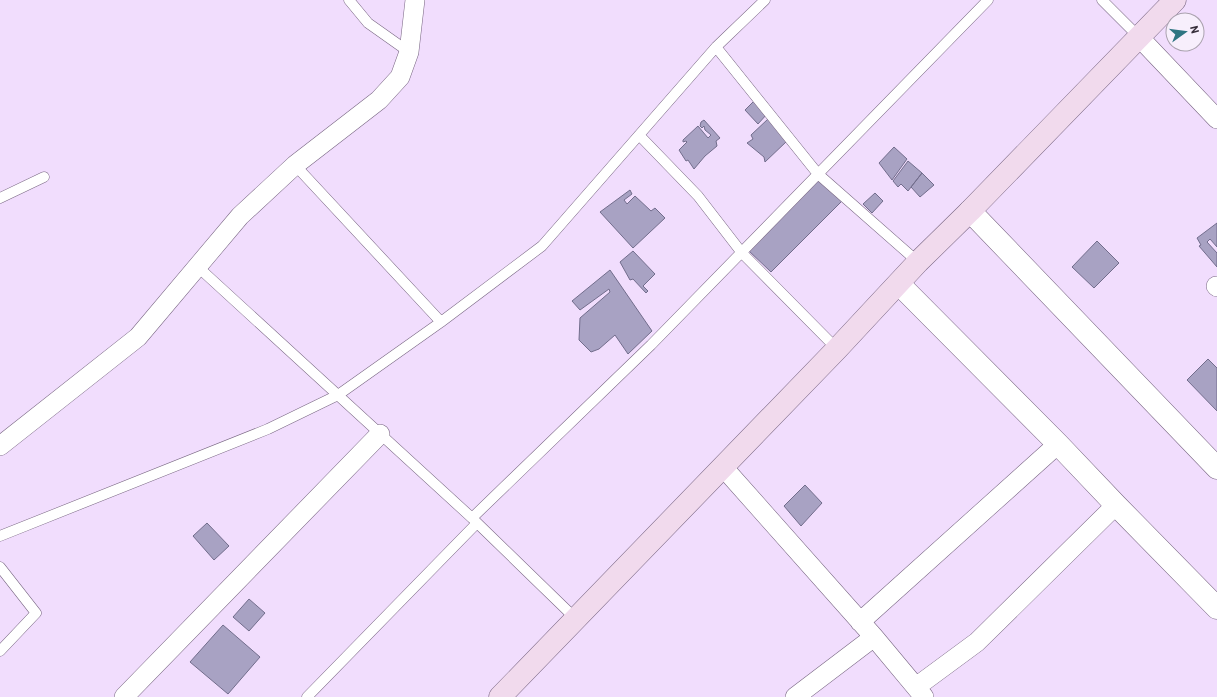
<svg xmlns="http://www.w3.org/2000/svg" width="1217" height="697" font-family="Barlow,sans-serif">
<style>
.building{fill:#a8a2c3;stroke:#726d8c}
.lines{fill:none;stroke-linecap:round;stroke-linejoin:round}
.service-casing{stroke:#786682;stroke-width:11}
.minor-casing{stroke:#786682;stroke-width:20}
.tertiary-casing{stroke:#786682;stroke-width:23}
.secondary-casing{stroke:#786682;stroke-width:23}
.service{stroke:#fff;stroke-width:10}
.minor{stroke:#fff;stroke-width:19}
.tertiary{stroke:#fff;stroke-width:22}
.secondary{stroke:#f1daed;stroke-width:22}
</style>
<rect width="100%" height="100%" fill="#f1ddfd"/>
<!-- building -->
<path class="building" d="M756,99l11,15 -9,10 -13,-14z
M768,119l19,22 -22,21 -1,-5 -17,-14 6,-4 -2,-4z
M704,120l16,18 -4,3 1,5 -12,10 -11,13 -6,-9 -2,1 -7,-11 8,-8 -1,-1 -3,1v-2l15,-14 10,12 3,-3 -6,-5 -1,-4 -2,2 -2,-2 1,-4z
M894,147l13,12 -15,21 -13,-17z
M908,161l14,12 -14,18 -7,-7 -3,3 -5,-6z
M922,173l12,12 -14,12 -9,-10z
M818,180l25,20 -72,72 -23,-22z
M630,190l2,4 -8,6 3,4 8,-8 16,15 4,-3 10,10 -32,30 -33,-36z
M875,193l8,8 -11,12 -9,-9z
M1217,223v24l-7,-8 -3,3 10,11v14l-18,-21 2,-1 -4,-7z
M1097,241l22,22 -25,25 -22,-21z
M633,251l22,23 -12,12 5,5 -2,2 -13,-14 -3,1 -10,-18z
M610,270l42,61 -24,23 -13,-19 -16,14 -8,3 -12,-12 1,-22 30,-26 -1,-3 -29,21 -8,-9z
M1208,359l9,9v43l-30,-31z
M805,485l17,18 -21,23 -17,-20z
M207,523l22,23 -15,14 -21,-24z
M249,599l16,14 -16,18 -16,-14z
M223,625l37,32 -32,37 -38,-32z"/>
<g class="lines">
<!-- service casing -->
<g class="service-casing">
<path id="service" d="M349,0l19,23 41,29
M1102,0l37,37
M716,47l102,127 100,88
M639,135l59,61 44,57 95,96
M295,165l146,157
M0,198l44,-21
M198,267l274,251 104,101
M472,518l179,-173 337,-345
M0,536l268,-107 70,-34 103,-73 101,-76 174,-199 49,-47
M0,567l36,46 -36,38
M307,697l170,-174"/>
</g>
<!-- minor casing -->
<g class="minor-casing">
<path id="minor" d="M1139,37l78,82
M1216,286l1,1
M0,446l138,-109 102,-121 55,-51 84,-65 21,-23 9,-25 6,-52
M723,467l151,170 50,60
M860,622l198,-178
M916,687l61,-45 139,-137
M124,697l256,-263
M795,697l79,-60"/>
</g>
<!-- tertiary casing -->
<g class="tertiary-casing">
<path id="tertiary" d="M970,211l247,257
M899,284l159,160 58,61 101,103"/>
</g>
<!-- secondary casing -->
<g class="secondary-casing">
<path id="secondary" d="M500,697l337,-348 81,-87 52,-51 205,-211"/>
</g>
<!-- service -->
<use href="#service" class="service"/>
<!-- minor -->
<use href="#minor" class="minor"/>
<!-- tertiary -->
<use href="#tertiary" class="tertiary"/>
<!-- secondary -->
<use href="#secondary" class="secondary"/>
</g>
<!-- north arrow -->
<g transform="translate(1185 32) rotate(76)"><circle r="19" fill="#f7effc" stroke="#aaa2ae"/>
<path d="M0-3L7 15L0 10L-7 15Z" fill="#2e7582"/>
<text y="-6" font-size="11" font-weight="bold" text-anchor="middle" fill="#362e3a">N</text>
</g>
</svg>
